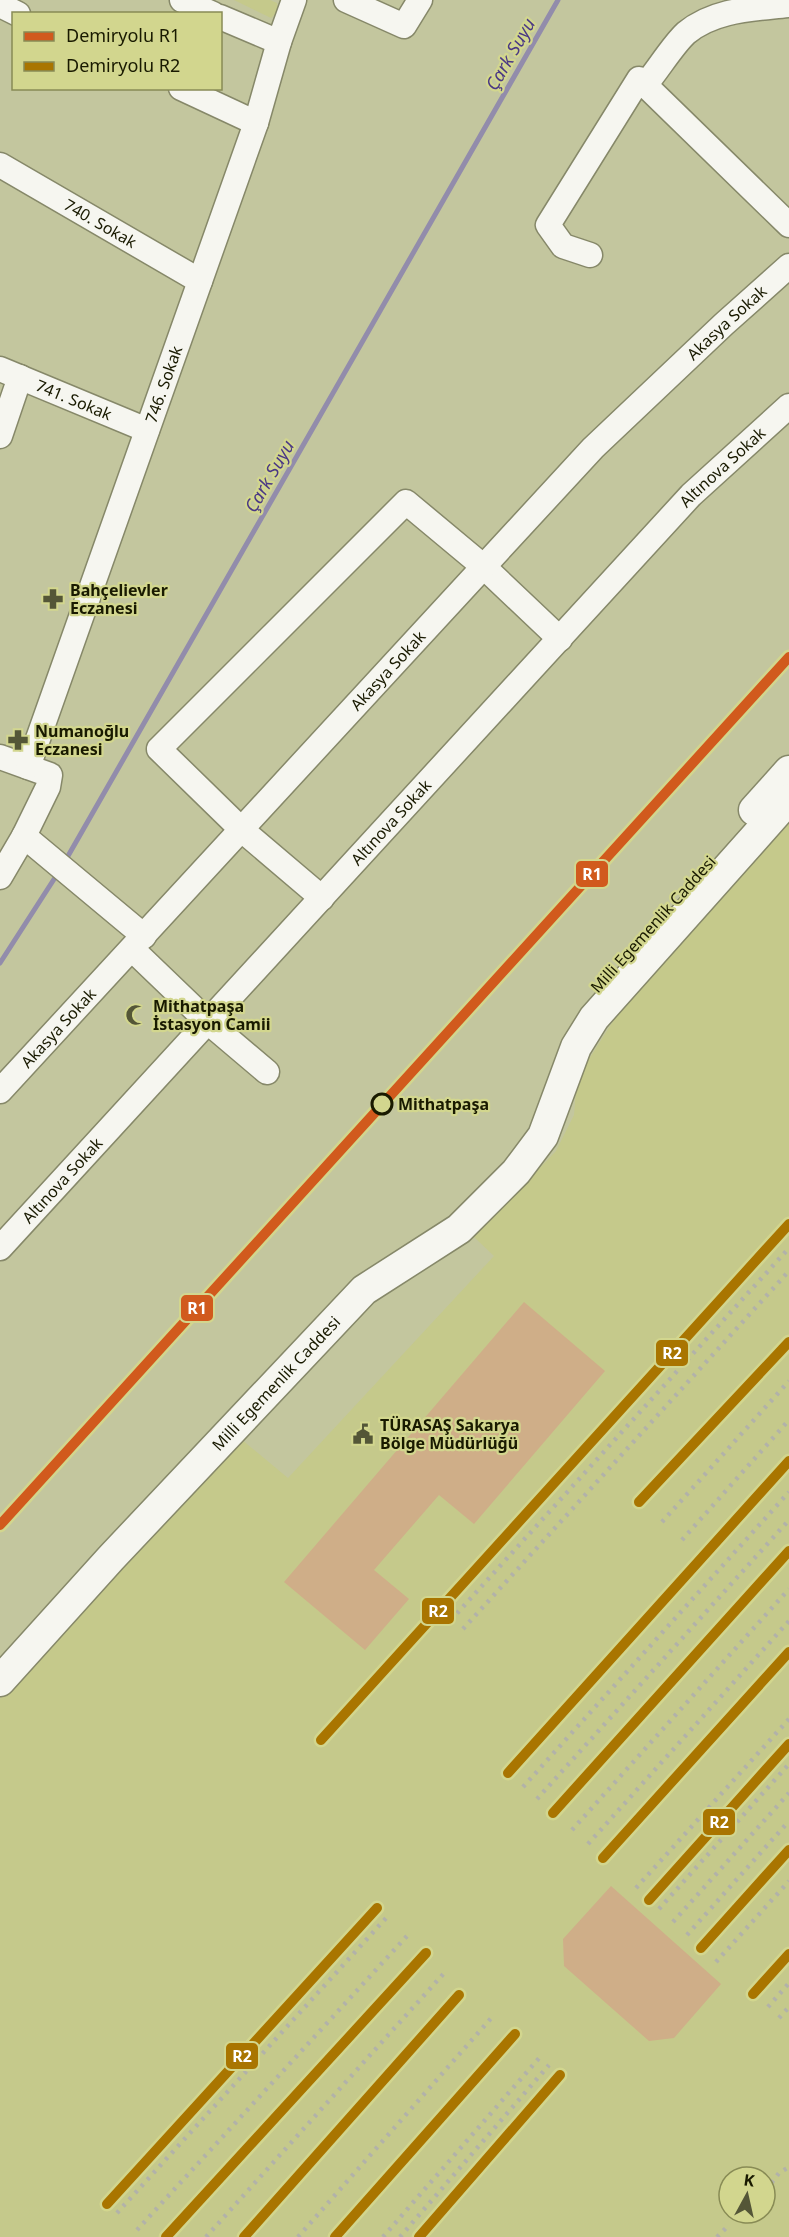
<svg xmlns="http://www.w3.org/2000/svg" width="789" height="2237" font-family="'Noto Sans',sans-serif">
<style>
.built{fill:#c5c98b;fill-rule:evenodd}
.green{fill:#cfae88}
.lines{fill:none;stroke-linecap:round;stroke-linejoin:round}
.stream{stroke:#928cab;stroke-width:5}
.minor-casing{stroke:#868869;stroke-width:27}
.major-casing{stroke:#868869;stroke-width:33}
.minor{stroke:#f6f6f0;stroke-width:24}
.major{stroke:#f6f6f0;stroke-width:30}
.rail{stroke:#b2b2a9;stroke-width:4.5;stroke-dasharray:3 6;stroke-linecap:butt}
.rail-1-casing{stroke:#d2d68e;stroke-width:15}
.rail-2-casing{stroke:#d2d68e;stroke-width:15}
.rail-1{stroke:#d15a1d;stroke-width:10}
.rail-2{stroke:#a97500;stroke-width:10}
.stop-dot{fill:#d2d68e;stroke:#191a00;stroke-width:3}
.labels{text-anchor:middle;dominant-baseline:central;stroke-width:4.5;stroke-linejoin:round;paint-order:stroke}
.street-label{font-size:16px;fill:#191a00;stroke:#d2d68e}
.poi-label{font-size:16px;font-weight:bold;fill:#191a00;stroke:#d2d68e;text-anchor:start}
.stop-label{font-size:16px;font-weight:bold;fill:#191a00;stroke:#d2d68e;text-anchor:start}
.water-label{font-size:18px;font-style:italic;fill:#4a3885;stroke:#d2d68e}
.line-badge{stroke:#d2d68e;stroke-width:2}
.badge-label{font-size:16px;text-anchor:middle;font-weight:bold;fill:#fff}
</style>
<rect width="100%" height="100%" fill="#c3c69e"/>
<!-- built -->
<path class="built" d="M234,0h36l7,3 1,8 -7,7z
M789,822v1415h-789v-538l106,-117 135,-143 47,39 206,-222 -20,-19 82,-86 18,-36 3,-37 47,-74zM729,2177h36v36h-36z"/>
<!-- green -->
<path class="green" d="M524,1302l81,69 -131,153 -35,-29 -65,75 35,29 -44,51 -81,-68z
M611,1886l110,98 -47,54 -25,3 -85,-75 -1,-27z"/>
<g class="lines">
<!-- stream -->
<path class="stream" d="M64,863l494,-863
M0,963l58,-90"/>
<!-- minor casing -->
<g class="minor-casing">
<g id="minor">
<path d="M182,0l31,14"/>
<path d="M346,0l58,26 16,-26"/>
<path d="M0,5l18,9"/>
<path d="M220,17l59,25"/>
<path d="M645,85c13,-15 27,-39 41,-52 29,-24 68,-24 103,-28"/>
<path d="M181,88l75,35"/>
<path id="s1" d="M0,165l200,116"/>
<path d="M590,255l-27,-9 -15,-21 91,-146 150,146"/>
<path id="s2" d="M0,369l147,61"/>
<path d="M0,436l20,-59"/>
<path d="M0,757l50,18 -2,12 -24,49 -24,41"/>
<path id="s3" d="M28,767l228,-644 23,-81 15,-42"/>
<path d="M24,836l120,100"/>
<path d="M322,898l-80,-68 -83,-81 247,-247 78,65 76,72"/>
<path d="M132,949l76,73 59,50"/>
<path id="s4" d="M0,1091l593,-643 131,-124 65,-58"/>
<path id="s5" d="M0,1248l691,-753 98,-89"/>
</g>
</g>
<!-- major casing -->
<g class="major-casing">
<g id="major">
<path d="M754,810l35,-39"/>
<path id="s6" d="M0,1681l111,-123 253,-268 95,-61 57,-57 27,-36 33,-89 18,-29 195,-219"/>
</g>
</g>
<!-- minor -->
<use href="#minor" class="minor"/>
<!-- major -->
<use href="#major" class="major"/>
<!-- rail -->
<path class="rail" d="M639,1502l150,-160
M662,1522l127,-141
M682,1540l107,-120
M451,1620l338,-372
M463,1629l326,-358
M321,1740l468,-516
M508,1773l281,-312
M523,1787l266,-295
M537,1799l252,-279
M553,1813l236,-262
M572,1830l217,-241
M588,1844l201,-223
M603,1858l186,-206
M636,1888l153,-169
M649,1900l140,-156
M659,1909l130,-145
M673,1922l116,-129
M687,1935l102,-114
M701,1948l88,-98
M716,1962l73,-81
M753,1994l36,-40
M768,2007l21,-24
M779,2018l10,-11
M766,2190l13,-17 10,-6
M107,2204l270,-296
M117,2213l270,-296
M137,2230l270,-294
M166,2237l260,-284
M206,2237l240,-266
M244,2237l221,-249
M298,2237l196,-222
M335,2237l180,-203
M383,2237l157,-180
M400,2237l149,-172
M419,2237l141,-162
M717,2237l10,-10"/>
<!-- rail-1 casing -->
<g class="rail-1-casing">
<path id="rail-1" d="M0,1525l789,-868"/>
</g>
<!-- rail-2 casing -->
<g class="rail-2-casing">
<path id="rail-2" d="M639,1502l150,-160
M321,1740l468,-516
M508,1773l281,-312
M553,1813l236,-262
M603,1858l186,-206
M649,1900l140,-156
M701,1948l88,-98
M753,1994l36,-40
M107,2204l270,-296
M166,2237l260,-284
M244,2237l215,-242
M335,2237l180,-203
M419,2237l141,-162"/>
</g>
<!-- rail-1 -->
<use href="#rail-1" class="rail-1"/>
<!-- rail-2 -->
<use href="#rail-2" class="rail-2"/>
</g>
<!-- icons -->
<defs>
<g id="pharmacy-bare" transform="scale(1.62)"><path d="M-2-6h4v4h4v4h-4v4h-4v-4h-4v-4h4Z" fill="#545637" stroke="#d2d68e" stroke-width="2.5" paint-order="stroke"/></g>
<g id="mosque-bare" transform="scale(1.62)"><path d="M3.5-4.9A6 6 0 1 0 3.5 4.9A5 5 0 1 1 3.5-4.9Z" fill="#545637" stroke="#d2d68e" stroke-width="2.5" paint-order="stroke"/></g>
<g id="civic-bare" transform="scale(1.62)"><path d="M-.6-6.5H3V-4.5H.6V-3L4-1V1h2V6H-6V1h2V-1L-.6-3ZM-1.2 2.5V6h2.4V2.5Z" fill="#545637" stroke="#d2d68e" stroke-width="2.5" paint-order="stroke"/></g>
</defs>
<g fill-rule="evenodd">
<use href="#pharmacy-bare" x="53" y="599"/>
<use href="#pharmacy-bare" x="18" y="740"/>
<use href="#mosque-bare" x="136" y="1015"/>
<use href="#civic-bare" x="363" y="1434"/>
</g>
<!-- markers -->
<circle class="stop-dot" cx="382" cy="1104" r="10"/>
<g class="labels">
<!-- street labels -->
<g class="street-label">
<text stroke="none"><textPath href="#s1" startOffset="116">740. Sokak</textPath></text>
<text stroke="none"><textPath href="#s4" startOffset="1058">Akasya Sokak</textPath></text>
<text stroke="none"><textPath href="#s3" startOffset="406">746. Sokak</textPath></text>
<text stroke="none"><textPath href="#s2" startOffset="80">741. Sokak</textPath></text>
<text stroke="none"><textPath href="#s5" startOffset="1064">Altınova Sokak</textPath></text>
<text stroke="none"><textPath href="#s4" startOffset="572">Akasya Sokak</textPath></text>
<text stroke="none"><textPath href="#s5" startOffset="578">Altınova Sokak</textPath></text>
<text transform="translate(653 924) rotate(-48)">Milli Egemenlik Caddesi</text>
<text stroke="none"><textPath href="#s4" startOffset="86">Akasya Sokak</textPath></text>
<text stroke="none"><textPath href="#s5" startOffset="92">Altınova Sokak</textPath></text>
<text stroke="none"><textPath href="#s6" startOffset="406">Milli Egemenlik Caddesi</textPath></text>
</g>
<!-- poi labels -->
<g class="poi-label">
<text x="70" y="590">Bahçelievler<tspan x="70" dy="18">Eczanesi</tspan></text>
<text x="35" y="731">Numanoğlu<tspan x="35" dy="18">Eczanesi</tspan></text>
<text x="153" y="1006">Mithatpaşa<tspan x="153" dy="18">İstasyon Camii</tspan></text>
<text x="380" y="1425">TÜRASAŞ Sakarya<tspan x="380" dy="18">Bölge Müdürlüğü</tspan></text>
</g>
<!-- stop labels -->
<g class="stop-label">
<text x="398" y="1104">Mithatpaşa</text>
</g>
<!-- water labels -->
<g class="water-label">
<text transform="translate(510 54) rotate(-60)">Çark Suyu</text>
<text transform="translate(269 476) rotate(-60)">Çark Suyu</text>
</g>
</g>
<g class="line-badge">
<rect x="575" y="860" width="34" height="28" rx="6" fill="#d15a1d"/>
<rect x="180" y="1294" width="34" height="28" rx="6" fill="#d15a1d"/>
<rect x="655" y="1339" width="34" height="28" rx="6" fill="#a97500"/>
<rect x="421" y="1597" width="34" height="28" rx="6" fill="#a97500"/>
<rect x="702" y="1808" width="34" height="28" rx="6" fill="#a97500"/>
<rect x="225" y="2042" width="34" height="28" rx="6" fill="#a97500"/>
</g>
<g class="badge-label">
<text x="592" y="880">R1</text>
<text x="197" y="1314">R1</text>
<text x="672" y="1359">R2</text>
<text x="438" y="1617">R2</text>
<text x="719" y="1828">R2</text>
<text x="242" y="2062">R2</text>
</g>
<!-- legend -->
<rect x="12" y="12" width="210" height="78" fill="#d2d68e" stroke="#888b55" stroke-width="1.5"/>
<rect x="24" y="32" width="30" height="9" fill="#d15a1d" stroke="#888b55" stroke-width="1.5"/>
<text x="66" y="42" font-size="18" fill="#191a00">Demiryolu R1</text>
<rect x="24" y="62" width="30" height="9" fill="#a97500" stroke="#888b55" stroke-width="1.5"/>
<text x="66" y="72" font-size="18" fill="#191a00">Demiryolu R2</text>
<!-- north arrow -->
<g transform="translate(747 2195) rotate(8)"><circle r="28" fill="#d2d68e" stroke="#888b55" stroke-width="1.5"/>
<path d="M0-4.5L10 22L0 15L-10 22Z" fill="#545637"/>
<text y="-9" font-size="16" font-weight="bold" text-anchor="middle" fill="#191a00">K</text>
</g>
</svg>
